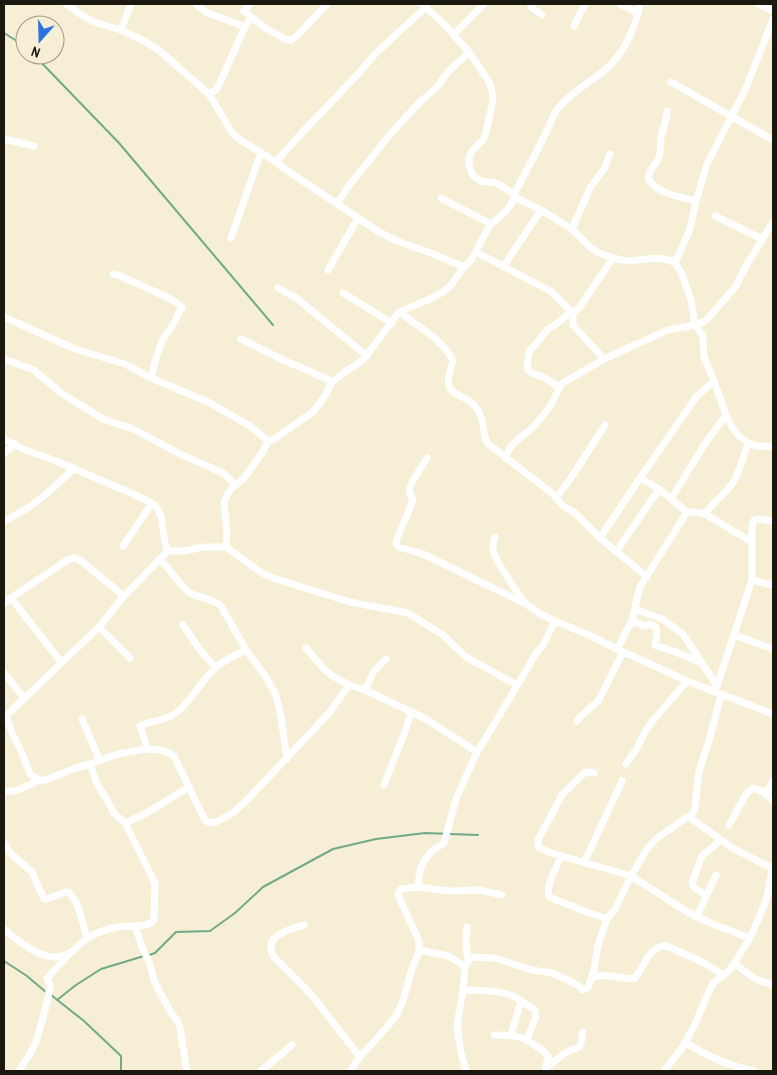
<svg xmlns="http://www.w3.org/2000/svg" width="777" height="1075" font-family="'Archivo Narrow',sans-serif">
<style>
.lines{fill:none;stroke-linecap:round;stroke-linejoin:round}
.stream{stroke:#70aa87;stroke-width:2}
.street{stroke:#fff;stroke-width:7}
</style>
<rect width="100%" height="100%" fill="#f6eed5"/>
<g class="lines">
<!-- stream -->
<path class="stream" d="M4,33l21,13
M34,55l85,88 154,182
M149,955l6,-2 21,-21 34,-1 25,-18 28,-26 70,-38 43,-10 49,-6 53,2
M4,961l23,15 20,17
M51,995l33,26 37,35v15
M57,1000l19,-15 25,-16 43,-13"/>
<!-- street -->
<path class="street" d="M66,4l20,14 11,5 24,7 23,11 16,10 49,43 24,40 6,5 37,23 6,5 97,65 18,9 34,12 33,14
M196,4l10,8 39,15
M250,4l-6,7 21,17 20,11 6,1 5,-3 31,-33
M530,4l1,3 11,8
M620,4l18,9
M640,4c-5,24 -16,50 -35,66 -15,12 -33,22 -45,36 -6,6 -8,13 -11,20 -10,22 -22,43 -33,65l-1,4 3,4 23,11 26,16 7,5 17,17 8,5 14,5 14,3 30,-3 12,2 6,3 6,9 10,28 4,25 8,11 1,21 10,24 12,34 7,14 7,8 8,6 8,3 17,1
M759,4l14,7
M574,26l11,-22
M121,30l10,-26
M453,35l31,-31
M671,82l102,58
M209,94l8,-5 28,-62 6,-10
M667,111c-1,10 -4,18 -6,27 -1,6 0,13 -2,19 -2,6 -8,11 -10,17 -4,17 35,24 47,27
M4,139l30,7
M276,162l21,-24 62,-65 17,-20 50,-46
M441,198l50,26
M337,204l10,-16 46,-57 27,-29 17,-15 11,-15 21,-20
M715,216l47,23
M572,229l18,-41 14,-19 6,-15
M231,238l30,-86
M476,252l76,40 19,20h2v13l31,34
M675,263l15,-34 6,-28 11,-37 39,-76 27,-69
M503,267l38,-57
M328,270l30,-52
M113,274l5,1 53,24 11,8 -8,16 -12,18 -6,17 -5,20
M278,288l17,9 72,59
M343,293l49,30
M399,312c18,14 44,27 54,49 -16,43 13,26 26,51 5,10 4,21 8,31l66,51 10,12 12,7 25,25 46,38
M573,312l6,-4 34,-50
M4,317l71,32 50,15 26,14 57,24 42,24 18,15
M241,339l42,21 29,12 20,10
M4,359l30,11 27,23 42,26 30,10 47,25 43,19 7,6 5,7
M559,387l-16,-10 -11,-4 -4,-3 -1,-5 2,-13 19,-23 7,-4 16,-13
M4,439l19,10 33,12 77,33 19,9 4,3 5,10 4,27 3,8
M4,453l11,-9
M427,458l-15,24 -3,9 4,9 -16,39 -1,4 3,4 24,7 103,50 16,11 13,6 34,14 28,14 31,14 39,18 86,33
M506,459c0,-13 16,-22 25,-30 8,-8 17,-18 22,-28 4,-7 5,-13 10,-18l41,-24 64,-29 27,-5 10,-4 4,-4 27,-31 10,-20 27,-44
M640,478l19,11 28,23h8l10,2 47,28
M556,498l15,-20 34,-53
M671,499l33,-54 22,-30
M705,514c7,-11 19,-19 27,-30 8,-11 11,-28 16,-41
M4,521c27,-12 49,-32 70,-53
M495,537c-1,4 -3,8 -2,12 1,11 25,44 32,54
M600,538l40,-60 57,-82 17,-15
M123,546l29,-43
M226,547l1,-15 -3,-29 3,-8 4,-6 13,-11 18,-25 6,-12 6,-2 39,-27 10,-13 9,-17 10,-8 21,-14 36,-48 33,-14 11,-6 8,-7 13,-18 8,-8 15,-29 4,-6 13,-11 6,-7 5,-11 -15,-10 -5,-2 -14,-2 -5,-3 -4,-4 -3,-9v-8l3,-6 11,-11 3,-8 7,-32 -1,-9 -3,-9 -20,-30 -26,-29 -21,-19
M616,552l43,-63
M160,559l8,-8h16l20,-4h22l36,26 14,6 74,23 58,11 35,22 23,22 51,28
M752,580l21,5
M124,596l36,-37c8,8 22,29 30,34 10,5 22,5 31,13l25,44 18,24 12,21 5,22 6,42
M11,598l58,-39 6,-1 5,2 44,36 -25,31 -93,89 6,17 10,20 8,21 5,4 5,2
M4,603l7,-5 50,64
M635,609l27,10 21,15 34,52
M632,621l13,5 4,-2 7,3 1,5 -2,13 2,1 19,6 26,11
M183,625l17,25 16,18
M99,627l31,31
M734,635l39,14
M306,648l18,21 7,6 18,10 16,5 55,26 12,7 45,29
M617,649l15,-28 6,-27 2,-7 47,-75
M246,650c-11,5 -22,10 -31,18 -13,12 -24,33 -38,44 -10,9 -25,8 -37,14l6,18v5c9,0 21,1 28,7l31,64 5,3 6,-1 17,-9 16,-15 80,-85 20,-28
M4,673l20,25
M365,690l9,-19 12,-12
M711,691l6,-5 35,-106v-54l2,-6 3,-1 16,2
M82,719l18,42
M577,721l4,-5 17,-15 25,-49
M90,764l28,-10 28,-5
M626,764l11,-16 8,-16 6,-9 36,-42
M594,773l-7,-1 -4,2 -21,21 -24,45v5l2,3 11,5 80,23 16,-27 9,-10 37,-26 2,-5 4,-37 10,-30 12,-46
M384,785l20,-51 7,-21
M4,792l14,-2 22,-10h5l34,-13 11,-3 7,20 9,14 8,15 11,10 30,60 -1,37c-7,9 -26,5 -37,7 -11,2 -21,6 -30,11l-9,-32 -8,-13 -4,-1 -19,7h-3l-12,-27 -22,-19 -6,-10
M767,796l1,-6 5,-9
M689,817l42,30 42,22
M125,823l20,-9 44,-27
M729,825l17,-31 7,-6c9,2 14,7 20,13
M561,856c-4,11 -16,30 -12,41l35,14 23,8
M584,863l38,-82
M418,887c1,-14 2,-23 13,-35 3,-3 9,-6 13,-9l12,-44 21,-47 18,-29 42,-71 6,-7 12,-24
M707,895l-13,-7 -2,-5 8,-22 3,-6 18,-15
M697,916l19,-41
M304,925c-14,4 -43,11 -30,32l36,36 50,64
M135,926l7,21 8,17 4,17 17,32 6,7 3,8 7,43
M467,927l-1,15 2,20
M4,929c12,11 33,27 49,28 5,0 11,-2 16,-3
M420,950l28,6 17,10
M734,963l21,16 18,6
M591,979c13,-8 29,0 43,0 10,-11 15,-35 33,-33l33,15 24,14
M463,990c18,1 43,-1 58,11l-10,34
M521,1001l14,9 1,7 -9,22
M494,1035c18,0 27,0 42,11 5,3 9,5 12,10l-3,15
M685,1042c21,14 44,24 69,29
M546,1068l19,-15 14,-6 2,-3 2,-12
M19,1071l10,-16 7,-13 11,-39 2,-12 2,-4 -4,-9 22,-24 18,-16
M261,1071l31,-26
M350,1071l10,-14 27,-30 10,-13 6,-13 9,-33 7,-16v-11l-21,-46 1,-4 2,-2 17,-2 31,4 31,-1 22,5
M466,1071l-5,-18 -4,-28 6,-35 2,-24 6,-8 3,-1 21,1 37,12 20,3 18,8 9,5 3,4 6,-2 6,-19 4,-24 9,-26 8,-10 16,-33 58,37 26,12 35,13
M664,1071l18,-23 12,-22 19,-43 11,-8 7,-7 19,-30 9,-20 8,-21 6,-32"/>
</g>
<!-- border -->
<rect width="777" height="1075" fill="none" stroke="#1b180f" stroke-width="10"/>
<!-- north arrow -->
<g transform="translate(40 40) rotate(200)"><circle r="24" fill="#f6eed5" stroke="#9e9886"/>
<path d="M0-4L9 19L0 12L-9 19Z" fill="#2a74e0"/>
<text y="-8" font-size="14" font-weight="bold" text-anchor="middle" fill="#1b180f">N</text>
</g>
</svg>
